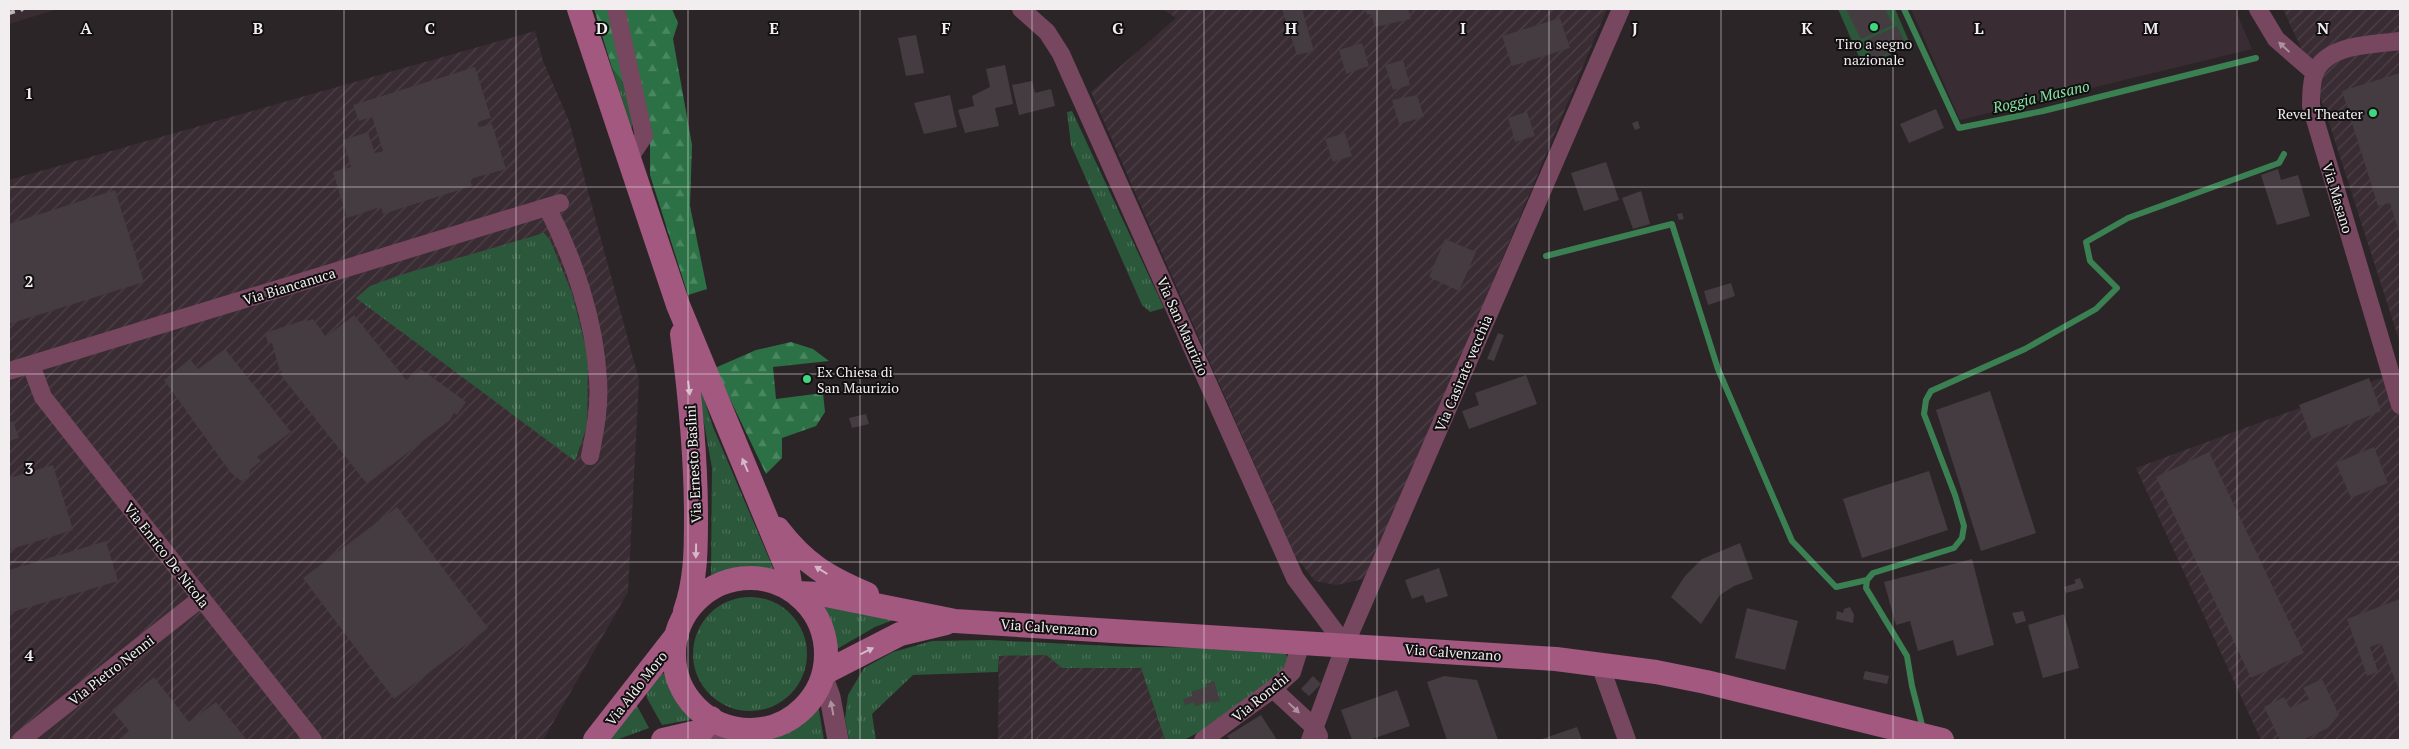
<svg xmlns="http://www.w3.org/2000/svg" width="2409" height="749" font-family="'PT Serif',serif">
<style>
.built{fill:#3a2c33}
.industrial{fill:url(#industrial-furrows)}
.grass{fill:url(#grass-tufts)}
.forest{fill:url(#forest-firs)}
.pitch{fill:#2b573a}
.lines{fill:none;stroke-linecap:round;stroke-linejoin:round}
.stream{stroke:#3b8053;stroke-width:6}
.building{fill:#443c40}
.minor{stroke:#76475f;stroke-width:18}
.tertiary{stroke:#76475f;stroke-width:21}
.secondary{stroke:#a2587f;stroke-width:24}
.rail{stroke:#bdb7b9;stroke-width:4;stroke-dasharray:6 6;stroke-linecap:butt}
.oneway{fill:#ae92a0}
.oneway2{fill:#d6b9c8}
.grid{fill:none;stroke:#f2edef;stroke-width:1;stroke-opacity:0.55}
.poi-dot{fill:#3cd77e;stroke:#120f11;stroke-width:2}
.labels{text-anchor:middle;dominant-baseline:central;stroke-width:4;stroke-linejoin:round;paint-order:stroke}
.poi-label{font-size:14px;fill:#f2edef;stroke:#120f11}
.street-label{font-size:14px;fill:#f2edef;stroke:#120f11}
.water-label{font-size:15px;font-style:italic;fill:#83e3a2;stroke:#120f11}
.grid-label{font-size:16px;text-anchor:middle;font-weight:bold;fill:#f2edef;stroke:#120f11;stroke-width:4;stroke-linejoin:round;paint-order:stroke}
</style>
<defs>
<pattern id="industrial-furrows" width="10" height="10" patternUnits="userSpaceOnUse" patternTransform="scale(1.25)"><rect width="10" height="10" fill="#3a2c33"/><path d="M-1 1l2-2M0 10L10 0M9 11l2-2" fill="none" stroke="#4d4147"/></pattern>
<pattern id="grass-tufts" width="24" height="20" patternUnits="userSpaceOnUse" patternTransform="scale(1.25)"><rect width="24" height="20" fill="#2b573a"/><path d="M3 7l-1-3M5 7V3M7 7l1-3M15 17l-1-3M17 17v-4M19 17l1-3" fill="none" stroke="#4a6f57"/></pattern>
<pattern id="forest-firs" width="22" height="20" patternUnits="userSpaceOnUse" patternTransform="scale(1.25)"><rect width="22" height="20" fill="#2b7145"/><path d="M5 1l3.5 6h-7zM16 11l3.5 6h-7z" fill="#4a8660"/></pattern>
</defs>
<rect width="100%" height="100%" fill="#2c2528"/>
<!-- built -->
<path class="built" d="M9,9h49l-49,15z
M1911,9h324l17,40 -292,71z"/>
<!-- industrial -->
<path class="industrial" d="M1163,9h444l-232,553 -12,17 -26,6 -22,-4 -20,-25 -204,-464 85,-74z
M2283,9h117v334l-75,-233 -22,-58z
M535,31l8,30 26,60 70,259 -11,212 -85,148h-534v-560z
M2400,371v369h-139l-125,-272z
M1046,655l16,13h79l24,72h-167l1,-84z"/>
<!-- grass -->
<path class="grass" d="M612,68l14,18 7,37 -2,6z
M1072,111l92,197 -14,4 -8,-7 -71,-160 -4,-33z
M544,233l6,7 22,53 16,63 -1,70 -12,35 -219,-163 14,-12 30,-11z
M699,383l14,44 61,143 -27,-2 -36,7 1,-107 -15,-84z
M693 654a57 57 0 1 1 114 0a57 57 0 1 1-114 0Z
M820,601l73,19 -18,7 -38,22 -10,-33z
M990,640l140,7 146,1c11,4 13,8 12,20l-79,59 -25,13h-19l-24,-72h-79l-16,-13 -47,1 -1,16 -85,3 -41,39 4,26h-27l-4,-21 3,-24 16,-27 29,-16 39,-11z
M667,673l7,21 18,23 -2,3 -28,5 -15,-27 -1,-6 15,-18z
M636,704l13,24 -33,12h-10z
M816,708l3,2 5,30h-83l40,-7 12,-6z"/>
<!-- forest -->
<path class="forest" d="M594,9h78l6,14 -5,16 19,106 -2,61 17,83 -19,6 -38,-120v-40l-5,-24 -33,-43z
M791,342l22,7 16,12 -56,6 3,32 47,-6 2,19 -9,14 -34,12v20l-16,16 -51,-106 41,-18z"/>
<!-- pitch -->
<path class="pitch" d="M1838,9h57l16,37 -48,20z"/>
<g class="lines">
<!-- stream -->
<path class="stream" d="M1904,9l55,119 84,-17 213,-53
M1546,256l126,-32 46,145 74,172 44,46 31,-7
M1923,729l-11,-43 -5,-30 -41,-68 1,-8 6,-7 81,-25 8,-10 2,-12 -9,-31 -31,-81 2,-14 5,-9 94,-42 71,-40 21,-21 -27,-27 -4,-19 42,-24 151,-55 5,-9"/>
</g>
<!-- building -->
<path class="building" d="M1282,9h20l12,42 -17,4z
M1365,9h43l3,10 -36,8 -4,-13 -4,1z
M1846,9h39l8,16 -32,14z
M1560,18l10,30 -58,18 -10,-30z
M1897,26l9,19 -33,15 -9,-19z
M916,35l8,38 -18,3 -8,-38z
M1362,43l7,23 -23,8 -7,-24z
M1403,60l7,25 -17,5 -8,-25z
M1005,65l8,39 -18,4 4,18 -34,7 -7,-23 16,-4 -2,-10 18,-9 -4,-18z
M475,67l16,51 -14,4 2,5 13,-3 14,45 -36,10 2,7 -89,28 -2,-7 -34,11 -14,-46 18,-5 -8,-27 25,-8 7,21 8,-2 -11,-34 -13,4 -6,-16z
M2400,73v163l-10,-33 -12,3 -36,-115z
M1032,81l3,12 16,-4 4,17 -36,9 -7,-30z
M950,95l7,32 -33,7 -10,-31z
M1417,95l7,22 -25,7 -7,-24z
M1936,109l8,19 -35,15 -9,-19z
M1527,112l8,24 -20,6 -7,-24z
M1638,121l2,7 -5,2 -3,-7z
M1345,133l7,23 -19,6 -8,-23z
M1606,162l13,38 -35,11 -13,-38z
M2278,169l3,11 17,-5 12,41 -33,9 -16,-50z
M115,190l29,92 -135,42v-100z
M1641,191l9,33 -17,5 -11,-31z
M1682,213l2,6 -5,1 -2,-6z
M1445,239l31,13 -17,39 -30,-14z
M1731,283l4,13 -27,9 -4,-14z
M354,315l53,66 14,-12 45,33 -9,13 -3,-2 -4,7 -83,64 -87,-110 2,-2 -3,-4 -7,-25 -4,1 -3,-11 42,-14 1,2 5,-2 13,18z
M1498,333l6,2 -10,26 -7,-2z
M225,349l66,83 -34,25 4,4 -11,9 -1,7 -8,4 -10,-8 -67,-93 26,-21 8,10z
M1526,375l11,29 -68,25 -7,-18 17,-6 -4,-12z
M2369,378l12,33 -69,28 -13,-34z
M1990,391l46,142 -55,18 -45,-141z
M866,414l3,10 -17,4 -3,-10z
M13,421l6,17 -10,3v-19z
M2374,447l14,36 -37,15 -15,-35z
M2209,452l95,201 -53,25 -95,-201z
M53,465l20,65 -64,20v-72z
M1929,471l19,59 -86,28 -19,-59z
M397,507l91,121 -94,71 -91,-121z
M106,541l12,40 -109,32v-43z
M1740,543l13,36 -19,7 -14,9 -19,29 -30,-27 14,-21 17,-17z
M1972,559l22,86 -37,11 -4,-16 -35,11 -8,-30 -14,4 -12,-43z
M1439,568l9,28 -22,7 -3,-8 -11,4 -7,-19z
M2080,578l4,10 -18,5 -2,-6 12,-4 -2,-3z
M2400,599v94l-19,-50 -11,4 8,25 -11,4 -20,-57z
M1850,607l4,8 -1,8 -17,-4 1,-8 6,2 1,-4z
M1747,608l51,13 -13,49 -50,-12z
M2023,611l3,10 -10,3 -4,-11z
M2064,614l15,54 -36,10 -15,-53z
M1865,671l24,5 -2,8 -24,-5z
M1313,676l8,8 -12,12 -8,-7z
M1444,676l33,4 21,60h-51l-20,-58z
M154,677l35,45 27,-20 31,38h-129l11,-9 -17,-21z
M2322,679l17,36 -11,13 -25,12h-23l-16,-33 20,-10 6,11 19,-9 -6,-11z
M1214,681l6,20 -8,2 -1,-2 -16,5 -1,-4 -9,3 -2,-6 9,-3 -1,-4 16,-5 -1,-3z
M1397,690l13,36 -41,14h-17l-11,-30z
M1261,715l16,25h-47l-3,-4z
M1577,727l5,13h-43z"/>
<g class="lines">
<!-- minor -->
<path class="minor" d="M616,9l28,127 -16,24
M1021,9l26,23 14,22 234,524 50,67
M2258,9l18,30 39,34
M2400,41c-27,4 -75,2 -86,34 -3,10 -3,21 -3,31l89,299
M547,207c27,52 48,114 51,173 2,26 -3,51 -8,76
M31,365l12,32 270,343
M9,371l551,-168
M1600,665l27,75
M1273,689l42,39 4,8
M21,740l179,-141
M1203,740l70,-51 19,-17 9,-29
M1310,740l35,-95 276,-636"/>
<!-- tertiary -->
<path class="tertiary" d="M823,678l7,19 8,43
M719,723l2,14 3,3"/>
<!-- secondary -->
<path class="secondary" d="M579,9l99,296 110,266 3,19
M682,334c8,61 14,122 14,183 0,33 0,63 -11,94
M778,529c27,35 49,48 89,65
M674 654a76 76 0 1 1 152 0a76 76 0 1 1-152 0Z
M797,593l24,1 134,27 601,38 100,13 50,10 236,58
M824,673l76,-39 46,-11
M595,740l82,-105
M663,740l39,-9 9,-13"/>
<!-- rail -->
<path class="rail" d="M9,13l14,-4"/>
</g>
<!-- one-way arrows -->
<defs><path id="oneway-solid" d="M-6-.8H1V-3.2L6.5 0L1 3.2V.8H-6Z" transform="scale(1.25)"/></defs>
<g class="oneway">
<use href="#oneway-solid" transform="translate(2284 47) rotate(-137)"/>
<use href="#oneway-solid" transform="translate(832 708) rotate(-101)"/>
<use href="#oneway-solid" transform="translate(1294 708) rotate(43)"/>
</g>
<g class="oneway2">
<use href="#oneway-solid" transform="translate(689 388) rotate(83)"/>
<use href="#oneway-solid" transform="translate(745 465) rotate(-113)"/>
<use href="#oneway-solid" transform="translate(696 551) rotate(91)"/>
<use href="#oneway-solid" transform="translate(821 570) rotate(-148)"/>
<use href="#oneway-solid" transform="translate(867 651) rotate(-26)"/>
</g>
<!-- grid -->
<path class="grid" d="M172,9v731M344,9v731M516,9v731M688,9v731M860,9v731M1032,9v731M1204,9v731M1377,9v731M1549,9v731M1721,9v731M1893,9v731M2065,9v731M2237,9v731M9,187h2391M9,374h2391M9,562h2391"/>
<!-- markers -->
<g class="poi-dot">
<circle cx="1874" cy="27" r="5"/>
<circle cx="2373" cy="113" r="5"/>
<circle cx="807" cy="379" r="5"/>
</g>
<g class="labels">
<!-- poi labels -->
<g class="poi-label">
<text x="1874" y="43">Tiro a segno<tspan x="1874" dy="16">nazionale</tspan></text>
<text x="2363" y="113" text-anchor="end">Revel Theater</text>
<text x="817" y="371" text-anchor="start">Ex Chiesa di<tspan x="817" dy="16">San Maurizio</tspan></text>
</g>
<!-- street labels -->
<g class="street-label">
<text transform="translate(2338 198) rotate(73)">Via Masano</text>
<text transform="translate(289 286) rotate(-17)">Via Biancanuca</text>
<text transform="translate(1183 326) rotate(66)">Via San Maurizio</text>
<text transform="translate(1463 373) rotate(-67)">Via Casirate vecchia</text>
<text transform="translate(693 464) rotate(-93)">Via Ernesto Baslini</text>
<text transform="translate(167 555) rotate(52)">Via Enrico De Nicola</text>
<text transform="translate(1049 627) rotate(4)">Via Calvenzano</text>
<text transform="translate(1453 652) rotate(4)">Via Calvenzano</text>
<text transform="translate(111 670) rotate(-38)">Via Pietro Nenni</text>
<text transform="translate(636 688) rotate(-52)">Via Aldo Moro</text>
<text transform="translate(1260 697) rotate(-39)">Via Ronchi</text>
</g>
<!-- water labels -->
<g class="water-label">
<text transform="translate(2041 96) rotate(-13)">Roggia Masano</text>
</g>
</g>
<g class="grid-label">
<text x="86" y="34">A</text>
<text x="258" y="34">B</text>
<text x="430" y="34">C</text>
<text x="602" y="34">D</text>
<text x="774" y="34">E</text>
<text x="946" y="34">F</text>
<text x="1118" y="34">G</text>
<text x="1291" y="34">H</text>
<text x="1463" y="34">I</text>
<text x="1635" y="34">J</text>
<text x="1807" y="34">K</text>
<text x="1979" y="34">L</text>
<text x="2151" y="34">M</text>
<text x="2323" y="34">N</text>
<text x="29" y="99">1</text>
<text x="29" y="287">2</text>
<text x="29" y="474">3</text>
<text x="29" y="661">4</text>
</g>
<!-- border -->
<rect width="2409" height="749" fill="none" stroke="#f2edef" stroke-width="20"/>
</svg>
